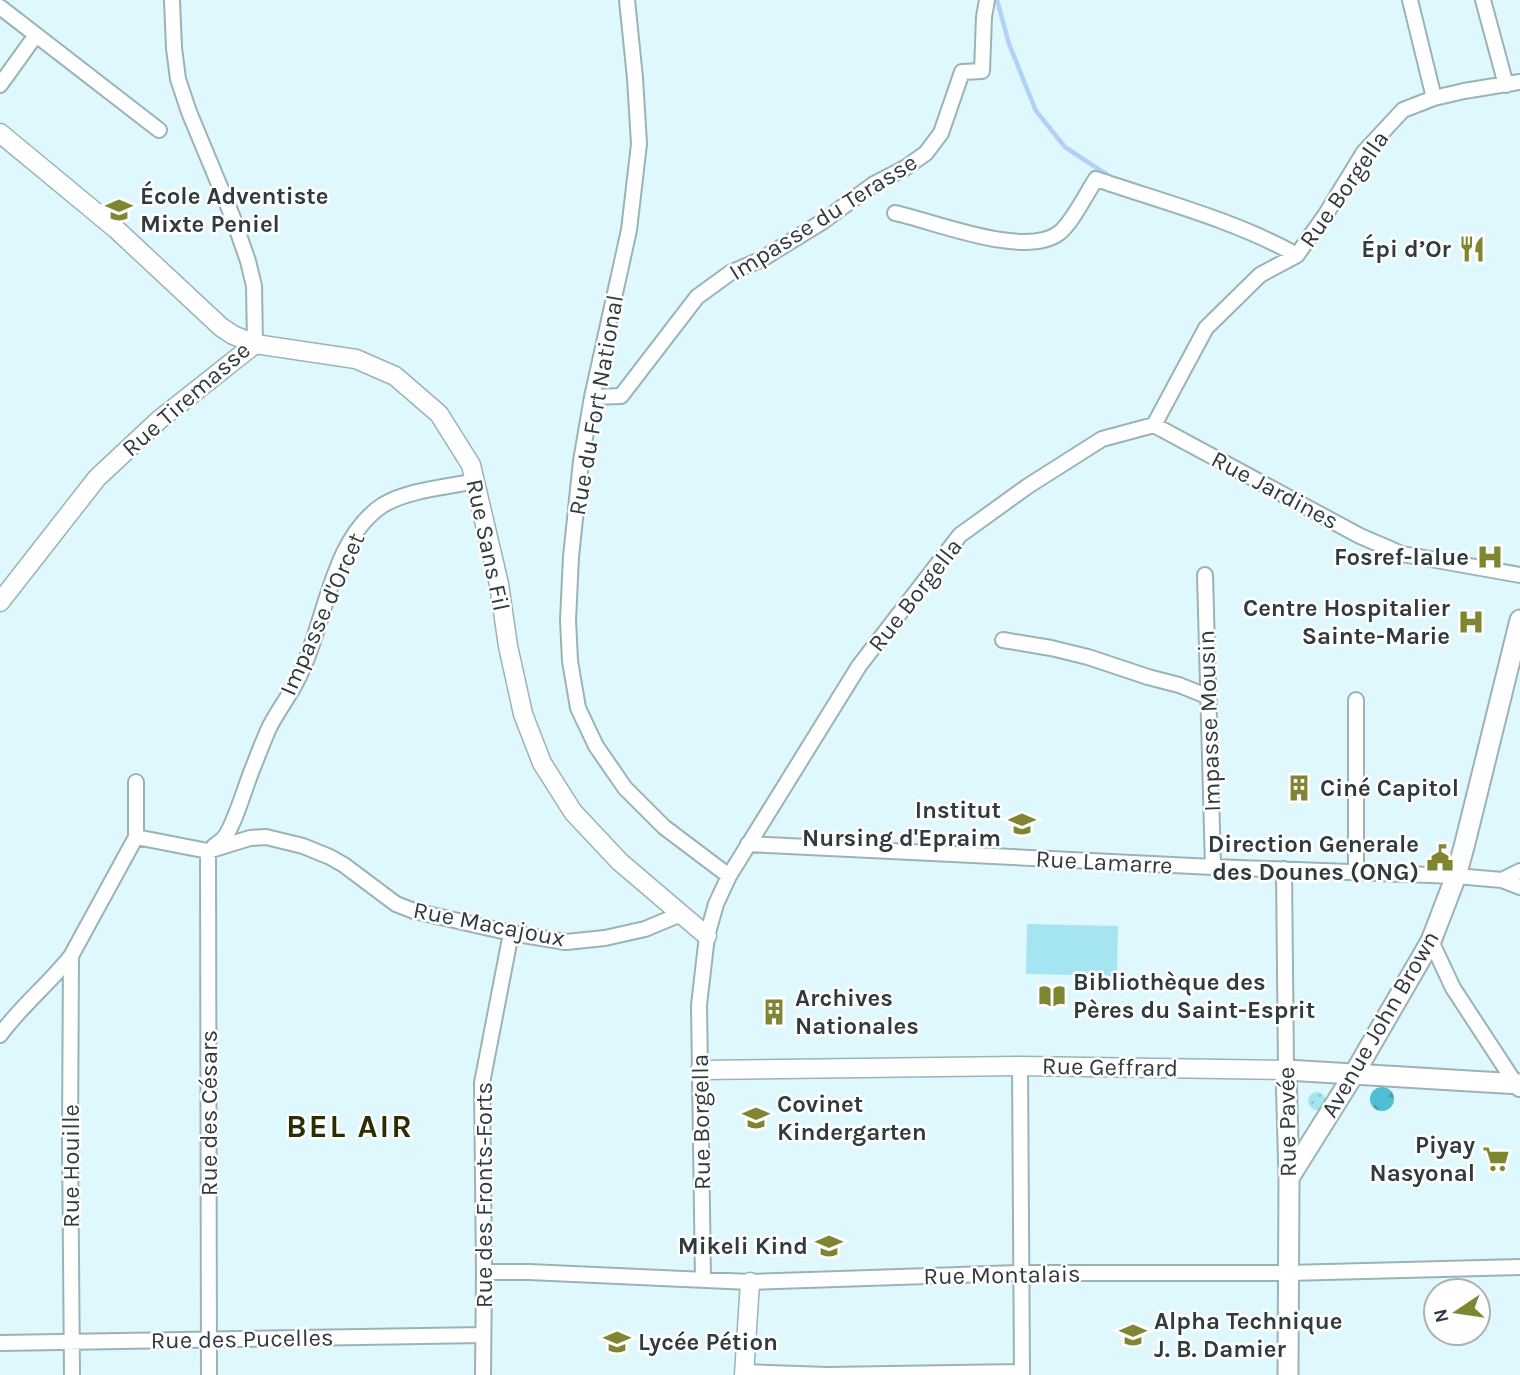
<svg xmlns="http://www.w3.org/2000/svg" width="1520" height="1375" font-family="Karla,sans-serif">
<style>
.grass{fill:url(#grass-dots)}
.forest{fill:url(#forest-firs)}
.pitch{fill:#a5e5f1}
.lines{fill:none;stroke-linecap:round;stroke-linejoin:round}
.stream{stroke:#b1d2f6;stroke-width:4.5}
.minor-casing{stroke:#9bb3b8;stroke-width:18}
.tertiary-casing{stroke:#9bb3b8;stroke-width:21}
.secondary-casing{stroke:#9bb3b8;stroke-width:23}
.minor{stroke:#fff;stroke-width:14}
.tertiary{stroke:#fff;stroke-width:18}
.secondary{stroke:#fff;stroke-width:19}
.labels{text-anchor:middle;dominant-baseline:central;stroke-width:5;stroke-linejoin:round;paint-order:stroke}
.street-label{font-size:24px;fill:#313a3c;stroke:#fff}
.poi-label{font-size:24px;font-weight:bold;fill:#313a3c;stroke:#fff;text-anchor:start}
.district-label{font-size:32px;font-weight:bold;letter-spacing:2px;fill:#2b2e04;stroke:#fff}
</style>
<defs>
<pattern id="grass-dots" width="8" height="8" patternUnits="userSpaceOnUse" patternTransform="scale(1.75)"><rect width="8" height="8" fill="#a5e5f1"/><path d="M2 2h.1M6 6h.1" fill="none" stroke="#8ec5d0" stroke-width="1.8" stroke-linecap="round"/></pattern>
<pattern id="forest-firs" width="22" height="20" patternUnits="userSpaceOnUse" patternTransform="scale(1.75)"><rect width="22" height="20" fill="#52bed1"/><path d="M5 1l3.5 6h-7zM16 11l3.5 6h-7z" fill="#459bab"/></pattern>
</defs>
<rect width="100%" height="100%" fill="#dff8fd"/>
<!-- grass -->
<path class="grass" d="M1308 1101a9 9 0 1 1 18 0a9 9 0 1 1-18 0Z"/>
<!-- forest -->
<path class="forest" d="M1370 1099a12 12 0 1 1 24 0a12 12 0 1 1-24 0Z"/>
<!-- pitch -->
<path class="pitch" d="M1027,924l91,2 -1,50 -91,-2z"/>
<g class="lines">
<!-- stream -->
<path class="stream" d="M997,0l12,44 27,67 29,36 47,31
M1252,226l12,5"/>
<!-- minor casing -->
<g class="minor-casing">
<path id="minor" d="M172,0l2,48 4,31 11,33 44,106 15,43 6,25 1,58
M627,0l8,78 4,66 -10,86 -37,167 -11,64 -10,96 -3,63 2,41 8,47 18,38 29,42 39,39 65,49
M1410,0l24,98
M1483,0l23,85
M0,7l159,123
M0,85l36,-50
M895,213c38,8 130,46 164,20 13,-10 27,-39 37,-54 67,23 138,41 201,76
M592,397l29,-1 76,-99 33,-24 32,-14 60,-37 52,-38 31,-16 21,-15 15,-20 21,-61 20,-1 2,-54 3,-17
M1154,425l206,111 42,18 118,21
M1205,575l8,292
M1003,640l48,8 37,9 60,20 31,8 30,12
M1356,700v171
M136,837v-55
M748,844l465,23 243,9 46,4 18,7
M214,846c3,-2 6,-4 9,-7 11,-11 23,-56 31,-74 5,-13 10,-26 16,-39 10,-19 24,-36 32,-56 24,-51 30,-132 81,-165 25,-15 64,-18 93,-24
M208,851l1,524
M1284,869l2,201
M1502,880l18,-9
M1431,941l22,47 66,101
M71,956l-1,183 2,236
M0,1035c21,-29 49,-51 71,-79l65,-119 72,14 42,-13 16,-1 37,9 27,11 14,8 52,39 18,7 97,22 55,9 39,-4 40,-9 36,-15
M1020,1066l2,309
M484,1272h45l221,10 271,-9h267l232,-6
M703,1279l-4,-274 8,-69 9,-32 13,-28 130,-210 101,-131 68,-49 74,-47 52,-14 52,-97 54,-53 37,-20 29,-41 38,-62 39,-42 31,-12 30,-7 56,-9
M0,1343l483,-8
M744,1372l83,3 195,-3
M483,1375l1,-103 -2,-189 29,-150"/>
</g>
<!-- tertiary casing -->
<g class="tertiary-casing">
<path id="tertiary" d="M0,133l116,96 105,98 12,8 22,9 101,15 39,17 44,38 32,51 28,119 9,62 15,68 19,49 31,49 47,50 87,74
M0,602l97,-124 62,-58 96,-76
M700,1070l320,-4 266,4
M744,1375l6,-93"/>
</g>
<!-- secondary casing -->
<g class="secondary-casing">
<path id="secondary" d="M1289,1178l65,-104 77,-133 25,-65 9,-33 55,-223
M1288,1375l1,-197 -3,-108 234,14"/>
</g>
<!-- minor -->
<use href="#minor" class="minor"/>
<!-- tertiary -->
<use href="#tertiary" class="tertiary"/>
<!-- secondary -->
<use href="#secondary" class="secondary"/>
</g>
<!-- icons -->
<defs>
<g id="school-bare" transform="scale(2.1)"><path d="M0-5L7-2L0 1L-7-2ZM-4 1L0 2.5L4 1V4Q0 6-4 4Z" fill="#7f8531" stroke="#fff" stroke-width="2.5" paint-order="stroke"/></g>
<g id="restaurant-bare" transform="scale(2.1)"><path d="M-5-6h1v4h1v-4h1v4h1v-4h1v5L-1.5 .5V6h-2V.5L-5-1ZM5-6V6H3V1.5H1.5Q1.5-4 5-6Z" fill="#7f8531" stroke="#fff" stroke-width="2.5" paint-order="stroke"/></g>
<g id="hospital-bare" transform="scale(2.1)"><path d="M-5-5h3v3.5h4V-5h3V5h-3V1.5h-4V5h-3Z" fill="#7f8531" stroke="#fff" stroke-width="2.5" paint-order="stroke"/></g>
<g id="building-bare" transform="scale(2.1)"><path d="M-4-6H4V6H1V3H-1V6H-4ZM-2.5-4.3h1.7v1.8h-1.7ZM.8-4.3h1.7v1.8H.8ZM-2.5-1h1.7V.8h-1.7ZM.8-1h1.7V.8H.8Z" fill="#7f8531" stroke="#fff" stroke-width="2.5" paint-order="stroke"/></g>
<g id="civic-bare" transform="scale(2.1)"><path d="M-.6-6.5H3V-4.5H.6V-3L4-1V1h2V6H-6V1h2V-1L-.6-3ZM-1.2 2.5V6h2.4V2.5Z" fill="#7f8531" stroke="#fff" stroke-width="2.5" paint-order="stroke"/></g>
<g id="library-bare" transform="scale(2.1)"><path d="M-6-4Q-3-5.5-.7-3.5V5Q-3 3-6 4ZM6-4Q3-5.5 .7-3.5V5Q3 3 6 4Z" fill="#7f8531" stroke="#fff" stroke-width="2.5" paint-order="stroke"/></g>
<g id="supermarket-bare" transform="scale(2.1)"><path d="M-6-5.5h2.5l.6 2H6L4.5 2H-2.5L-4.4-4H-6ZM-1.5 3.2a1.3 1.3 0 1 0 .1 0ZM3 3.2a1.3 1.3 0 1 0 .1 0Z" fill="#7f8531" stroke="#fff" stroke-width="2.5" paint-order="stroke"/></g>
</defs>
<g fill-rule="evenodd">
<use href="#school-bare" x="119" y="210"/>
<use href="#restaurant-bare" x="1472" y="249"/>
<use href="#hospital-bare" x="1490" y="557"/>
<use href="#hospital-bare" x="1471" y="622"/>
<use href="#building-bare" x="1299" y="788"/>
<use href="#school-bare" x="1022" y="824"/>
<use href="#civic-bare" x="1440" y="858"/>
<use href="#library-bare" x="1052" y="996"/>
<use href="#building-bare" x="774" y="1012"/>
<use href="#school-bare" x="756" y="1118"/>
<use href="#supermarket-bare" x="1496" y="1159"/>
<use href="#school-bare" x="829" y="1246"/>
<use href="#school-bare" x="1133" y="1335"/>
<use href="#school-bare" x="617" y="1342"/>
</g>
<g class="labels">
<!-- street labels -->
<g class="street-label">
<text transform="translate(1344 189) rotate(-55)">Rue Borgella</text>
<text transform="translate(823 217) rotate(-32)">Impasse du Terasse</text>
<text transform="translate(186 399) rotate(-41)">Rue Tiremasse</text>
<text transform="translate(596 405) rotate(-80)">Rue du Fort National</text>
<text transform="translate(1275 490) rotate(28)">Rue Jardines</text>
<text transform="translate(488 545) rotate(78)">Rue Sans Fil</text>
<text transform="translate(915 595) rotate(-52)">Rue Borgella</text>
<text transform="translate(322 614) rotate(-66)">Impasse d'Orcet</text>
<text transform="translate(1209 721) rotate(-92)">Impasse Mousin</text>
<text transform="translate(1104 862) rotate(3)">Rue Lamarre</text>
<text transform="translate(489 924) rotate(11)">Rue Macajoux</text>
<text transform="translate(1380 1024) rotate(-60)">Avenue John Brown</text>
<text transform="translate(1110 1067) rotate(1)">Rue Geffrard</text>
<text transform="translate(209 1113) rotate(-90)">Rue des Césars</text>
<text transform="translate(701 1122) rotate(-91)">Rue Borgella</text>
<text transform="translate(1287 1122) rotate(-91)">Rue Pavée</text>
<text transform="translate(71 1166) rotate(-90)">Rue Houille</text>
<text transform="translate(484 1195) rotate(-90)">Rue des Fronts-Forts</text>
<text transform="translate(1002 1275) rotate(-1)">Rue Montalais</text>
<text transform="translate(242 1339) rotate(-1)">Rue des Pucelles</text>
</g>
<!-- poi labels -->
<g class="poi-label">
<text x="140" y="196">École Adventiste<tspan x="140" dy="28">Mixte Peniel</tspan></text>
<text x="1451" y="249" text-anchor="end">Épi d’Or</text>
<text x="1469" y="557" text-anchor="end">Fosref-lalue</text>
<text x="1450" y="608" text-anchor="end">Centre Hospitalier<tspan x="1450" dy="28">Sainte-Marie</tspan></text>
<text x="1320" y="788">Ciné Capitol</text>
<text x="1001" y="810" text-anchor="end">Institut<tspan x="1001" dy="28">Nursing d'Epraim</tspan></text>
<text x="1419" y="844" text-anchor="end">Direction Generale<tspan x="1419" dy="28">des Dounes (ONG)</tspan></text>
<text x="1073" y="982">Bibliothèque des<tspan x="1073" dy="28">Pères du Saint-Esprit</tspan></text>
<text x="795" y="998">Archives<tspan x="795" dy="28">Nationales</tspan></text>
<text x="777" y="1104">Covinet<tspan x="777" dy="28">Kindergarten</tspan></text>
<text x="1475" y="1145" text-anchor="end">Piyay<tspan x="1475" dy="28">Nasyonal</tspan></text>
<text x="808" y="1246" text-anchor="end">Mikeli Kind</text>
<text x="1154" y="1321">Alpha Technique<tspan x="1154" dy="28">J. B. Damier</tspan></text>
<text x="638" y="1342">Lycée Pétion</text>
</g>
<!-- district labels -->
<g class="district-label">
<text x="350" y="1126">BEL AIR</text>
</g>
</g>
<!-- north arrow -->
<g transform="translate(1457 1312) rotate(257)"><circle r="33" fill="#ffffff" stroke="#adb0b1" stroke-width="2"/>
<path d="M0-5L12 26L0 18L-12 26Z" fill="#7f8531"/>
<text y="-10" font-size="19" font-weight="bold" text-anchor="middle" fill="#313a3c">N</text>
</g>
</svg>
